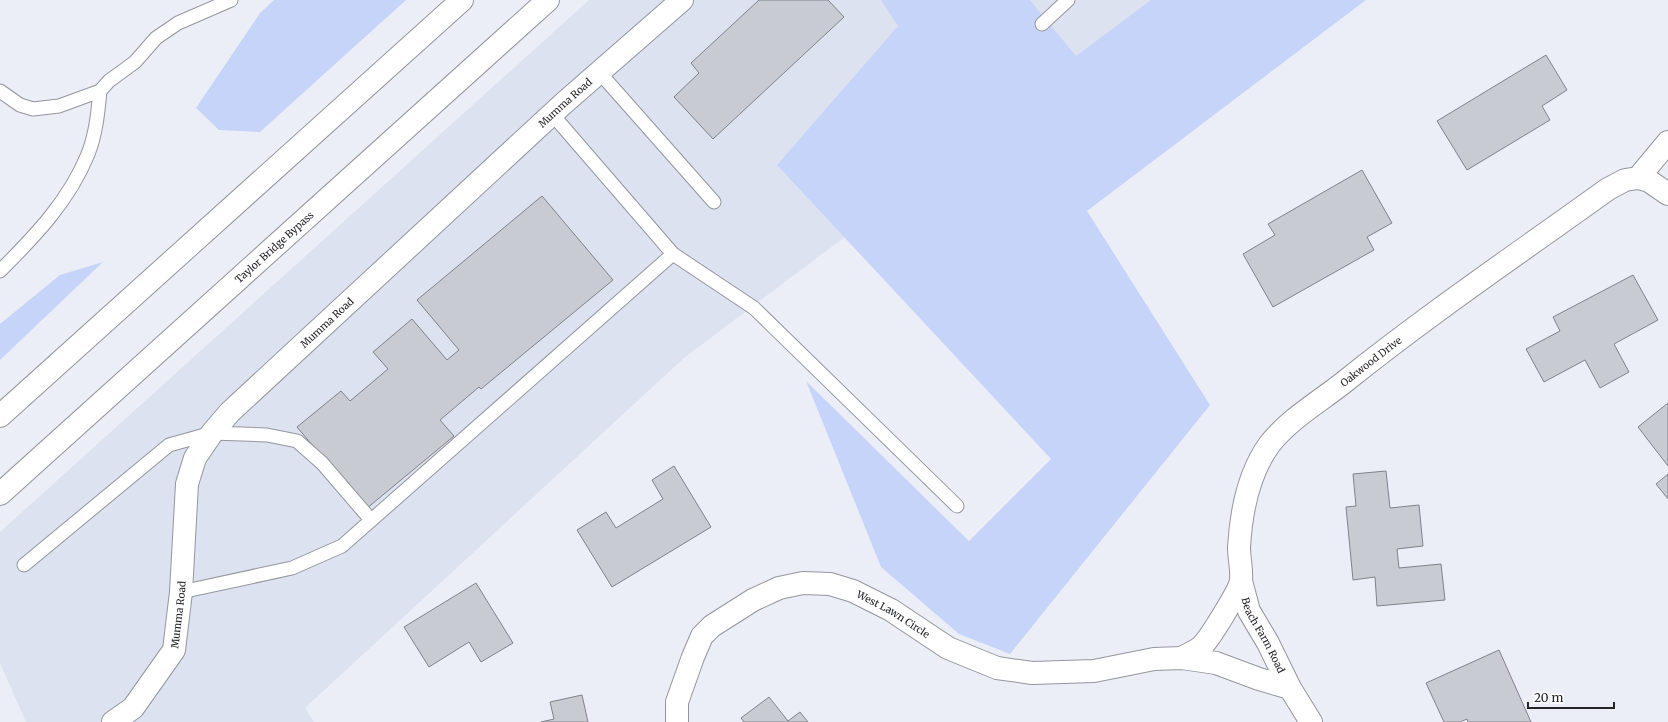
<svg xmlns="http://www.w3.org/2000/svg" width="1668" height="722" font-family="Merriweather,serif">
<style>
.built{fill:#dde2f1}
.green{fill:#c7d4fa}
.building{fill:#c9cbd3;stroke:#808289}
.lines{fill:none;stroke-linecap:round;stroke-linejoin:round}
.service-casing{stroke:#94969e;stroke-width:15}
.minor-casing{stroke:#94969e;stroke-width:24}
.primary-casing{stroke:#94969e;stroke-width:24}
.service{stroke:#fff;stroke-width:13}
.minor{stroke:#fff;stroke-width:22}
.primary{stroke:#fff;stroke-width:22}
.labels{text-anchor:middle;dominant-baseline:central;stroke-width:4;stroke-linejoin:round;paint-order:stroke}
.street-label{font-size:10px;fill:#232427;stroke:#fff}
</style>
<rect width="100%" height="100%" fill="#eceef7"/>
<!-- built -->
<path class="built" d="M589,0h571l-476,358 -379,350 9,14h-288l-26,-59v-131z"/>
<!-- green -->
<path class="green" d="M274,0h132l-146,132 -41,-2 -23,-22 64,-95z
M881,0h149l46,56 75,-56h215l-279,211 123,194 -200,249 -51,-20 -78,-67 -75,-186 163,160 82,-82 -274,-294 121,-139z
M103,262l-103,98v-36l60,-49z"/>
<!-- building -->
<path class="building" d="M759,0h69l16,17 -131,122 -39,-42 25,-24 -8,-10z
M1546,55l21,35 -25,16 8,14 -83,50 -30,-49z
M1362,170l30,53 -25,14 7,13 -101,57 -30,-53 32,-19 -7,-11z
M542,196l71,84 -132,109 -2,-2 -39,33 14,16 -88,73 -69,-82 44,-36 9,10 38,-32 -15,-17 39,-33 35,41 12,-10 -42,-50z
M1633,275l25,45 -44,24 15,28 -29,16 -15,-28 -41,22 -18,-33 34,-18 -7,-14z
M1668,403v63l-30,-39z
M674,466l37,61 -99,60 -35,-57 29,-18 10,16 47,-29 -11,-19z
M1386,471l4,37 29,-3 4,41 -26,3 2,19 42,-4 4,36 -68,6 -2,-29 -22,3 -7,-73 10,-1 -3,-32z
M1668,474v25l-12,-15z
M476,583l37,60 -32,19 -12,-20 -40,25 -25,-40z
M1499,650l32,72h-63l-1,-3 -7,3h-16l-18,-39z
M582,695l6,27h-47l13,-3 -4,-17z
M769,697l19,24 12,-9 8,10h-64l-3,-4z"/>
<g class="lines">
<!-- service casing -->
<g class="service-casing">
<path id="service" d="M1042,24l26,-24
M599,72l115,130
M0,91l20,14 13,4 26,-3 41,-15 9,-10 26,-19 21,-24 22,-15 53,-23
M552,114l121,140 81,54 203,198
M0,271c35,-35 69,-70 88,-117 8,-20 10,-42 12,-63
M24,565l145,-120 43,-12 55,2 30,6 25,22 49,57
M181,592l111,-24 50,-22 331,-292"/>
</g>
<!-- minor casing -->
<g class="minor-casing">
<g id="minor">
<path d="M1638,178l11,3 19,13"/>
<path id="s1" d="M1241,581l8,30 19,32 22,45"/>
<path id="s2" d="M1182,658c6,-4 15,-7 20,-12 8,-8 38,-56 39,-66 1,-11 -2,-22 -2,-33 2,-34 10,-74 30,-102 19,-25 50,-43 74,-62 86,-69 176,-130 265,-194l17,-9 13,-2 30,-36"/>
<path id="s3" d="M113,722l20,-14 41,-58 7,-58 6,-108 8,-26 17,-25 18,-21 334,-309 118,-103"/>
<path id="s4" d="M677,722v-20l16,-45 9,-21 10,-10 41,-26 26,-12 24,-5 27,1 23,7 38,19 57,38 49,20 35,5 62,-2 60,-12 28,-1 34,5 43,16 31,9 21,34"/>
</g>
</g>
<!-- primary casing -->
<g class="primary-casing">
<g id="primary">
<path d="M0,416l462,-416"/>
<path id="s5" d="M0,494l548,-494"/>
</g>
</g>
<!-- service -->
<use href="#service" class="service"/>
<!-- minor -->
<use href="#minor" class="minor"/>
<!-- primary -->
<use href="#primary" class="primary"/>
</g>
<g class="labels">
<!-- street labels -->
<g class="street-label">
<text stroke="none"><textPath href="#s3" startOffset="803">Mumma Road</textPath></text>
<text stroke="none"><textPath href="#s5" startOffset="369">Taylor Bridge Bypass</textPath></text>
<text stroke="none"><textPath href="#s3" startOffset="479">Mumma Road</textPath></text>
<text stroke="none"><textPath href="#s2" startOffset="373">Oakwood Drive</textPath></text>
<text stroke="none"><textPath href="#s3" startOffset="131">Mumma Road</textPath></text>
<text stroke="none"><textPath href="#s4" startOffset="304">West Lawn Circle</textPath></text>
<text stroke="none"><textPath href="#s1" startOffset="59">Beach Farm Road</textPath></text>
</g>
</g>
<!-- scale -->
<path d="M1528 702v6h86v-6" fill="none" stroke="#232427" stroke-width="2"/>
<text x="1534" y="702" font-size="12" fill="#232427" stroke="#ffffff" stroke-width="3" paint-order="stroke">20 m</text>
</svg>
